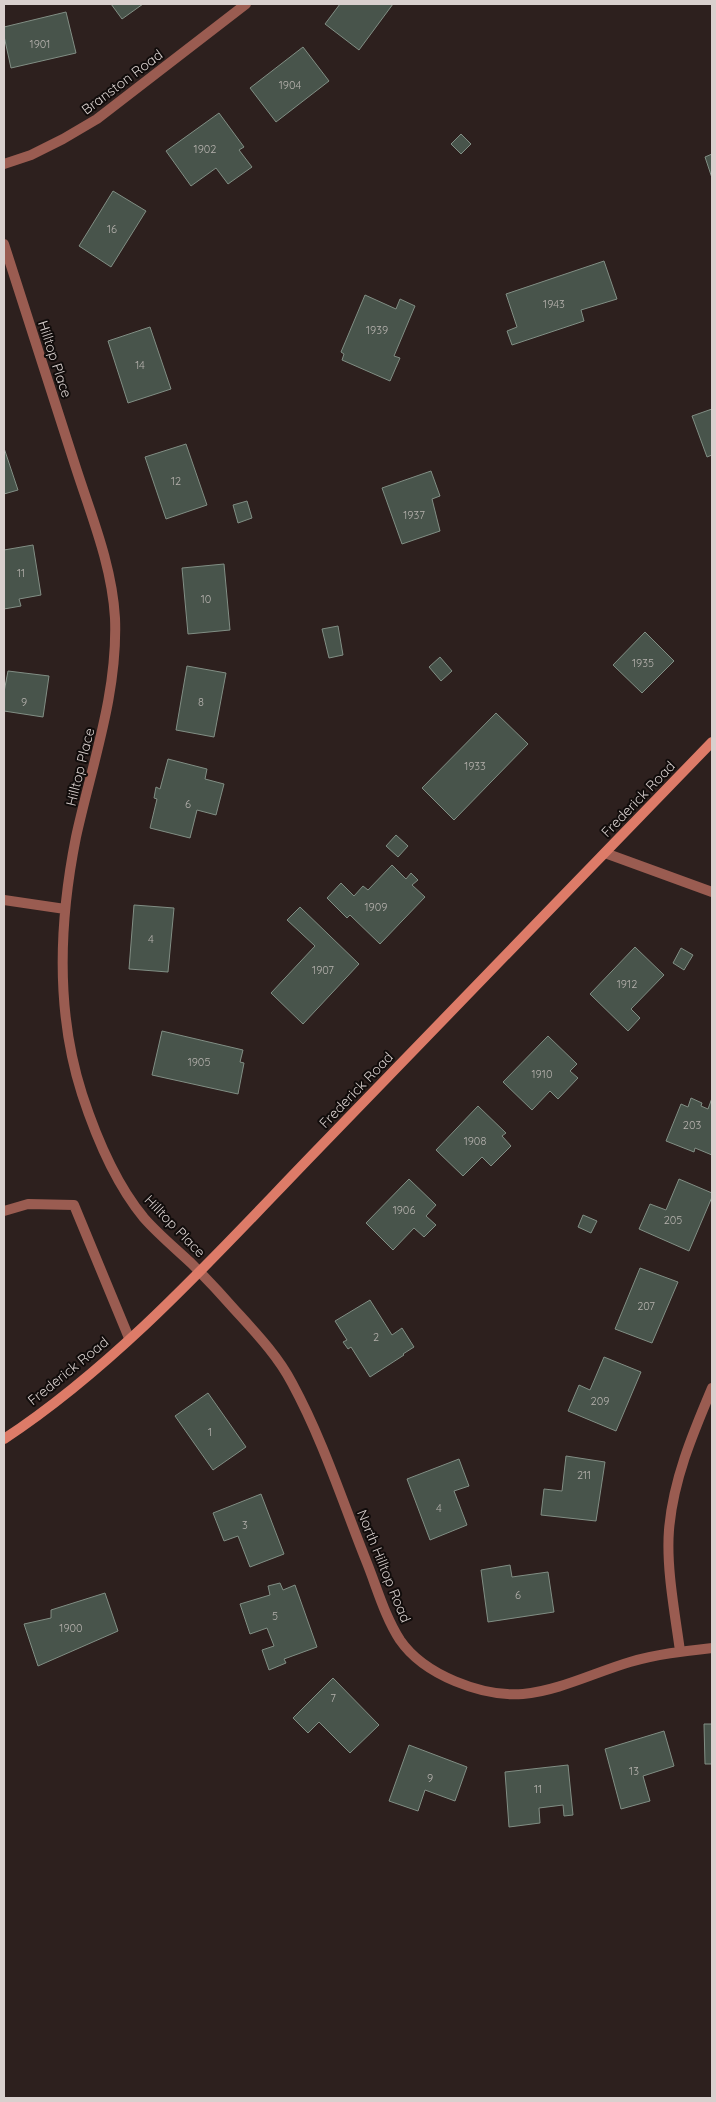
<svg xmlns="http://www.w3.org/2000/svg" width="716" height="2102" font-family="Quicksand,sans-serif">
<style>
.building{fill:#48544b;stroke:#818e84}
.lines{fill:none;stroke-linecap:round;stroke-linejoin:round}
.service{stroke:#9a5c51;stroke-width:10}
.minor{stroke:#9a5c51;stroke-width:10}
.secondary{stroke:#dd7b68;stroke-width:10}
.labels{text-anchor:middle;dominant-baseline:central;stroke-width:4;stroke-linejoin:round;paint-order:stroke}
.number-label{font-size:11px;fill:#b5b1ad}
.street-label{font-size:14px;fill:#d9d0ce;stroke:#110c0b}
</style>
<rect width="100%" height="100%" fill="#2d201e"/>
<!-- building -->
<path class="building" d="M111,4h32l-21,15z
M340,4h53l-34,46 -34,-26z
M66,12l10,41 -65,15 -7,-32v-9z
M303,47l26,34 -53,41 -26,-34z
M219,113l25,34 -5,3 13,17 -24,17 -12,-16 -25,18 -25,-35z
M461,134l10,10 -10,10 -10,-10z
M712,154v24l-7,-21z
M113,191l33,20 -35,56 -32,-21z
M604,261l13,38 -36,11 3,11 -72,24 -5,-14 10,-4 -11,-33z
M365,295l31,14 4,-10 15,7 -21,50 6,2 -10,23 -48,-21 2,-6 -3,-2z
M150,327l21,62 -43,14 -20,-62z
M712,409v46l-5,2 -15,-41z
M186,444l21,61 -41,14 -21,-62z
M4,448l14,42 -14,4z
M431,471l9,25 -8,3 8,32 -38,13 -20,-56z
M247,501l5,17 -14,5 -5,-18z
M33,545l8,50 -22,4 2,7 -17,3v-59z
M224,564l6,66 -42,4 -6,-66z
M338,626l5,29 -14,3 -7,-29z
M645,632l29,29 -32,32 -29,-28z
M440,657l12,14 -11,10 -12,-14z
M187,666l39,7 -12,64 -38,-7z
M8,671l41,5 -6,41 -39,-6v-19z
M496,713l32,31 -74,76 -32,-32z
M168,759l39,10 -2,10 19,5 -8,31 -19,-5 -7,28 -40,-10 7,-29 -3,-1 2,-11 4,2z
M396,835l12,11 -10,11 -12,-11z
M392,865l14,14 5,-6 7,7 -6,5 13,12 -45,47 -30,-29 -3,3 -20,-20 14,-15 13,13 9,-10 5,4z
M134,905l40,3 -6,64 -39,-3z
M300,907l59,57 -56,60 -32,-31 44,-47 -28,-26z
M635,947l29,28 -33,34 9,9 -12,13 -38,-37z
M681,948l12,7 -9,15 -11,-7z
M162,1031l81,19 -3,12 4,1 -6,31 -86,-19z
M548,1036l29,28 -7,7 8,7 -20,21 -8,-8 -18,19 -29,-28z
M691,1098l11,5 -1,3 7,3 4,-11v57l-17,-7 -1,4 -28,-11 15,-37 7,3z
M478,1106l28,27 -4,3 9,10 -20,20 -9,-9 -19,19 -27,-26z
M409,1179l27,26 -10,11 10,9 -12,12 -10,-9 -21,22 -27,-27z
M679,1179l33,14v4l-23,54 -50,-22 11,-25 16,6z
M583,1215l14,6 -6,12 -13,-6z
M640,1268l38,14 -26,61 -37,-14z
M370,1300l22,35 10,-7 12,19 -11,7 1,1 -34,22 -19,-30 -3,2 -5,-7 4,-2 -12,-19z
M604,1357l37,15 -25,59 -48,-20 11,-26 11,5z
M208,1393l38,54 -33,23 -38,-54z
M566,1456l39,6 -9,59 -55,-6 3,-26 18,2z
M459,1459l10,27 -15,5 13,34 -37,15 -23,-61z
M261,1494l23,60 -34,13 -12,-31 -14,5 -11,-28z
M510,1565l2,12 36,-5 6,40 -66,10 -7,-52z
M280,1583l3,7 12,-5 22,62 -33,12 2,4 -17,7 -7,-20 12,-4 -7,-18 -17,6 -10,-30 30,-9 -2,-9z
M105,1593l13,38 -80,35 -14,-42 27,-6v-8z
M333,1678l46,47 -29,28 -31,-31 -11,11 -15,-15z
M704,1724h8v40h-7z
M664,1731l10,35 -31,10 7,25 -29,8 -16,-60z
M409,1745l58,22 -12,34 -30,-11 -7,21 -29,-10z
M568,1765l5,50 -9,1 -1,-11 -24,3 1,15 -31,4 -4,-55z"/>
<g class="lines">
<!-- service -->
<path class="service" d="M4,1211l24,-7 46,1 55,133"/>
<!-- minor -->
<path class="minor" d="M4,164l27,-9 32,-16 34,-20 149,-115
M4,244c24,74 47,148 71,221 16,50 37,100 40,153 3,75 -23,146 -39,219 -17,85 -21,173 6,257 14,43 33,89 62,124 14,16 31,30 47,45 15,15 30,31 44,47 21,23 43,46 57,73 31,57 51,120 75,180 10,25 18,54 33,77 24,35 82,57 123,54 35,-3 73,-22 107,-32 27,-8 55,-11 82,-14
M605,853l107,39
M4,900l61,9
M680,1651c-5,-37 -14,-84 -11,-121 4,-50 24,-97 43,-142"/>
<!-- secondary -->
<path class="secondary" d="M4,1439c117,-77 218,-191 315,-291 131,-136 263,-271 393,-406"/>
</g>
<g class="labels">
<!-- number labels -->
<g class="number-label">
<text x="40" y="44">1901</text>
<text x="290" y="85">1904</text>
<text x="205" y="149">1902</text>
<text x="112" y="229">16</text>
<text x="554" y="304">1943</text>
<text x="377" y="330">1939</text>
<text x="140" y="365">14</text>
<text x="176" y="481">12</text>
<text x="414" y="515">1937</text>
<text x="21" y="573">11</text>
<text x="206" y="599">10</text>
<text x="643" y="663">1935</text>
<text x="24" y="702">9</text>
<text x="201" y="702">8</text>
<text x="475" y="766">1933</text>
<text x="188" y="804">6</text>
<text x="376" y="907">1909</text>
<text x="151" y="939">4</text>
<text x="323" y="970">1907</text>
<text x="627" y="984">1912</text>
<text x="199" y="1062">1905</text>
<text x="542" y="1074">1910</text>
<text x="692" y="1125">203</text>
<text x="475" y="1141">1908</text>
<text x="404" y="1210">1906</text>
<text x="673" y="1220">205</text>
<text x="646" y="1306">207</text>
<text x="376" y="1337">2</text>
<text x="600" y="1401">209</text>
<text x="210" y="1432">1</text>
<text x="584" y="1475">211</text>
<text x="439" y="1508">4</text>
<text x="245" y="1525">3</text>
<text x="518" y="1595">6</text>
<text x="275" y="1616">5</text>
<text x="71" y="1628">1900</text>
<text x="333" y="1698">7</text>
<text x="634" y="1771">13</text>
<text x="430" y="1778">9</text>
<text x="538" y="1789">11</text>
</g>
<!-- street labels -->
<g class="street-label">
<text transform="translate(122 82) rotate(-37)">Branston Road</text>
<text transform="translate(55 359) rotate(72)">Hilltop Place</text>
<text transform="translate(80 767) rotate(-76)">Hilltop Place</text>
<text transform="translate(638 799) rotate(-46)">Frederick Road</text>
<text transform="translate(356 1090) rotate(-46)">Frederick Road</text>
<text transform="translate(175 1226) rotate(46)">Hilltop Place</text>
<text transform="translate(68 1371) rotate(-39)">Frederick Road</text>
<text transform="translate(384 1566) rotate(68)">North Hilltop Road</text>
</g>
</g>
<!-- border -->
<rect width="716" height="2102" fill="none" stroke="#d9d0ce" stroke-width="10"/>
</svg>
